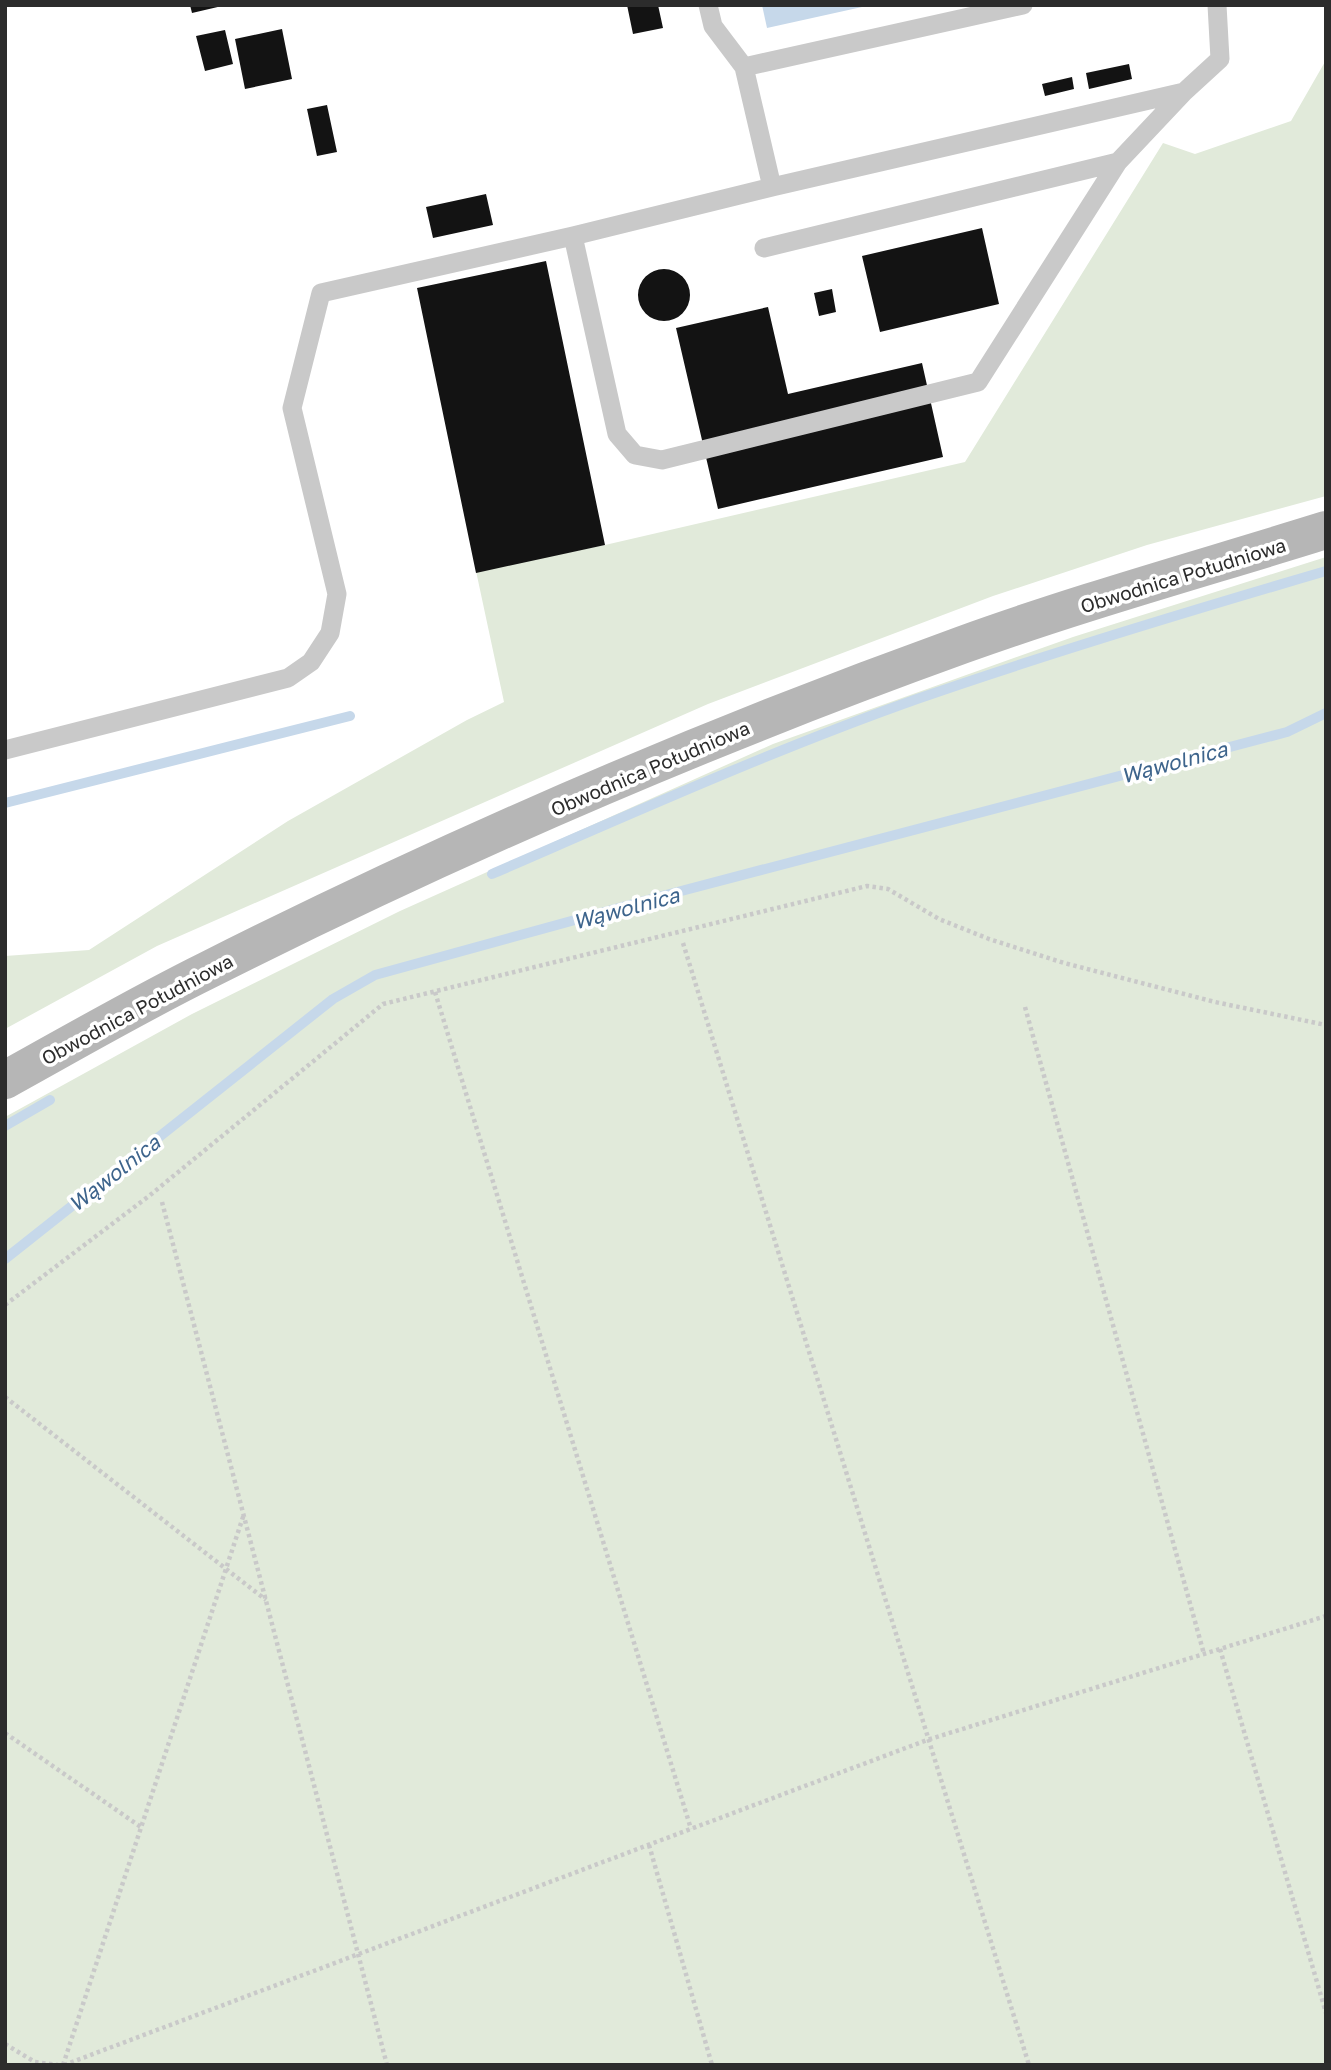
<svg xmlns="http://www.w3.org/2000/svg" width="1331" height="2070" font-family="'Golos Text',sans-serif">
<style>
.green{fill:#e1eada}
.water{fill:#c6d8ea}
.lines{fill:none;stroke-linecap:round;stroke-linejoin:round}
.stream{stroke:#c6d8ea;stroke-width:10}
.building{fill:#131313}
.path{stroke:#c9c9c9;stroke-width:4.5;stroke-dasharray:3.5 3.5;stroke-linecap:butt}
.service{stroke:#c9c9c9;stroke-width:19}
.secondary{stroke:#b6b6b6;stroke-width:38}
.labels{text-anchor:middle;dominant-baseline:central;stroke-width:7;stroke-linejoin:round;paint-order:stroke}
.street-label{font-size:19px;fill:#2c2c2c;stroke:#fff}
.water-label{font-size:21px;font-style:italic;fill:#3d648c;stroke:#fff}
</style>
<rect width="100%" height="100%" fill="#fff"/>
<!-- green -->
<path class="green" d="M1326,60v436l-179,49 -154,51 -285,108 -551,242 -152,83v-73l84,-6 199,-129 179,-101 37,-18 -28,-131 129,-26 360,-83 198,-319 32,11 96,-33z
M1326,557v1508h-1321v-948l187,-103 208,-103 373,-167 300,-107z"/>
<!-- water -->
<path class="water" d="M762,5h109l-104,23z"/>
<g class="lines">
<!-- stream -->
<path class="stream" d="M5,803l345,-87
M492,874c141,-61 281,-124 425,-175 135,-47 272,-88 409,-128
M5,1126l45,-26
M5,1259l328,-260 42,-24 291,-80 621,-163 39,-19"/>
</g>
<!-- building -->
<path class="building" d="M190,5h32v1l-30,7z
M627,5h31l5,23 -30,6z
M282,29l10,50 -47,10 -10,-50z
M225,30l8,34 -28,7 -9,-35z
M1129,64l3,15 -43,10 -3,-16z
M1072,77l2,12 -29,7 -3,-12z
M327,105l10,47 -20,4 -10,-47z
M486,194l7,31 -60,13 -7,-31z
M982,228l17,76 -119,28 -18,-76z
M546,261l59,284 -129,28 -59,-285z
M638 295a26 26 0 1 1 52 0a26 26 0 1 1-52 0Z
M832,289l4,23 -17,4 -5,-23z
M768,307l20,87 134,-31 21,94 -225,52 -42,-181z"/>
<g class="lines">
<!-- path -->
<path class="path" d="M683,943l346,1122
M435,992l256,837
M1025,1007l179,647
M162,1202l225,863
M5,1305l144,-109 234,-192 484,-118 21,3 51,30 50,20 75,24 151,39 111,23
M5,1397l261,203
M1220,1649l106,364
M5,1733l136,94
M649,1845l63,220
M5,2044l30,18 23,3
M63,2065l181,-551
M64,2065l863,-325 399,-124"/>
<!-- service -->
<path class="service" d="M708,5l5,21 31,41 28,120 412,-95 36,-33 -3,-54
M744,67l279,-62
M573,236l44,198 18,21 27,5 316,-78 140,-220
M764,248l354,-86 66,-70
M5,750l283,-72 23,-16 19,-29 7,-39 -45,-186 29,-115 252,-57 199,-49"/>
<!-- secondary -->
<path class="secondary" d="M5,1080c67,-37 134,-76 203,-110 244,-123 496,-232 754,-325 119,-43 242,-77 364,-115"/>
</g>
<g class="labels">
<!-- street labels -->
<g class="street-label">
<text transform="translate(1183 575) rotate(-17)">Obwodnica Południowa</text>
<text transform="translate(650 768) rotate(-23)">Obwodnica Południowa</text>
<text transform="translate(137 1009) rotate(-28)">Obwodnica Południowa</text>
</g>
<!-- water labels -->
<g class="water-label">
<text transform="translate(1174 762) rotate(-15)">Wąwolnica</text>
<text transform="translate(626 908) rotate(-15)">Wąwolnica</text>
<text transform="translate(114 1173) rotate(-38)">Wąwolnica</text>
</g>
</g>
<!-- border -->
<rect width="1331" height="2070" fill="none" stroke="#2c2c2c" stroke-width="14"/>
</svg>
